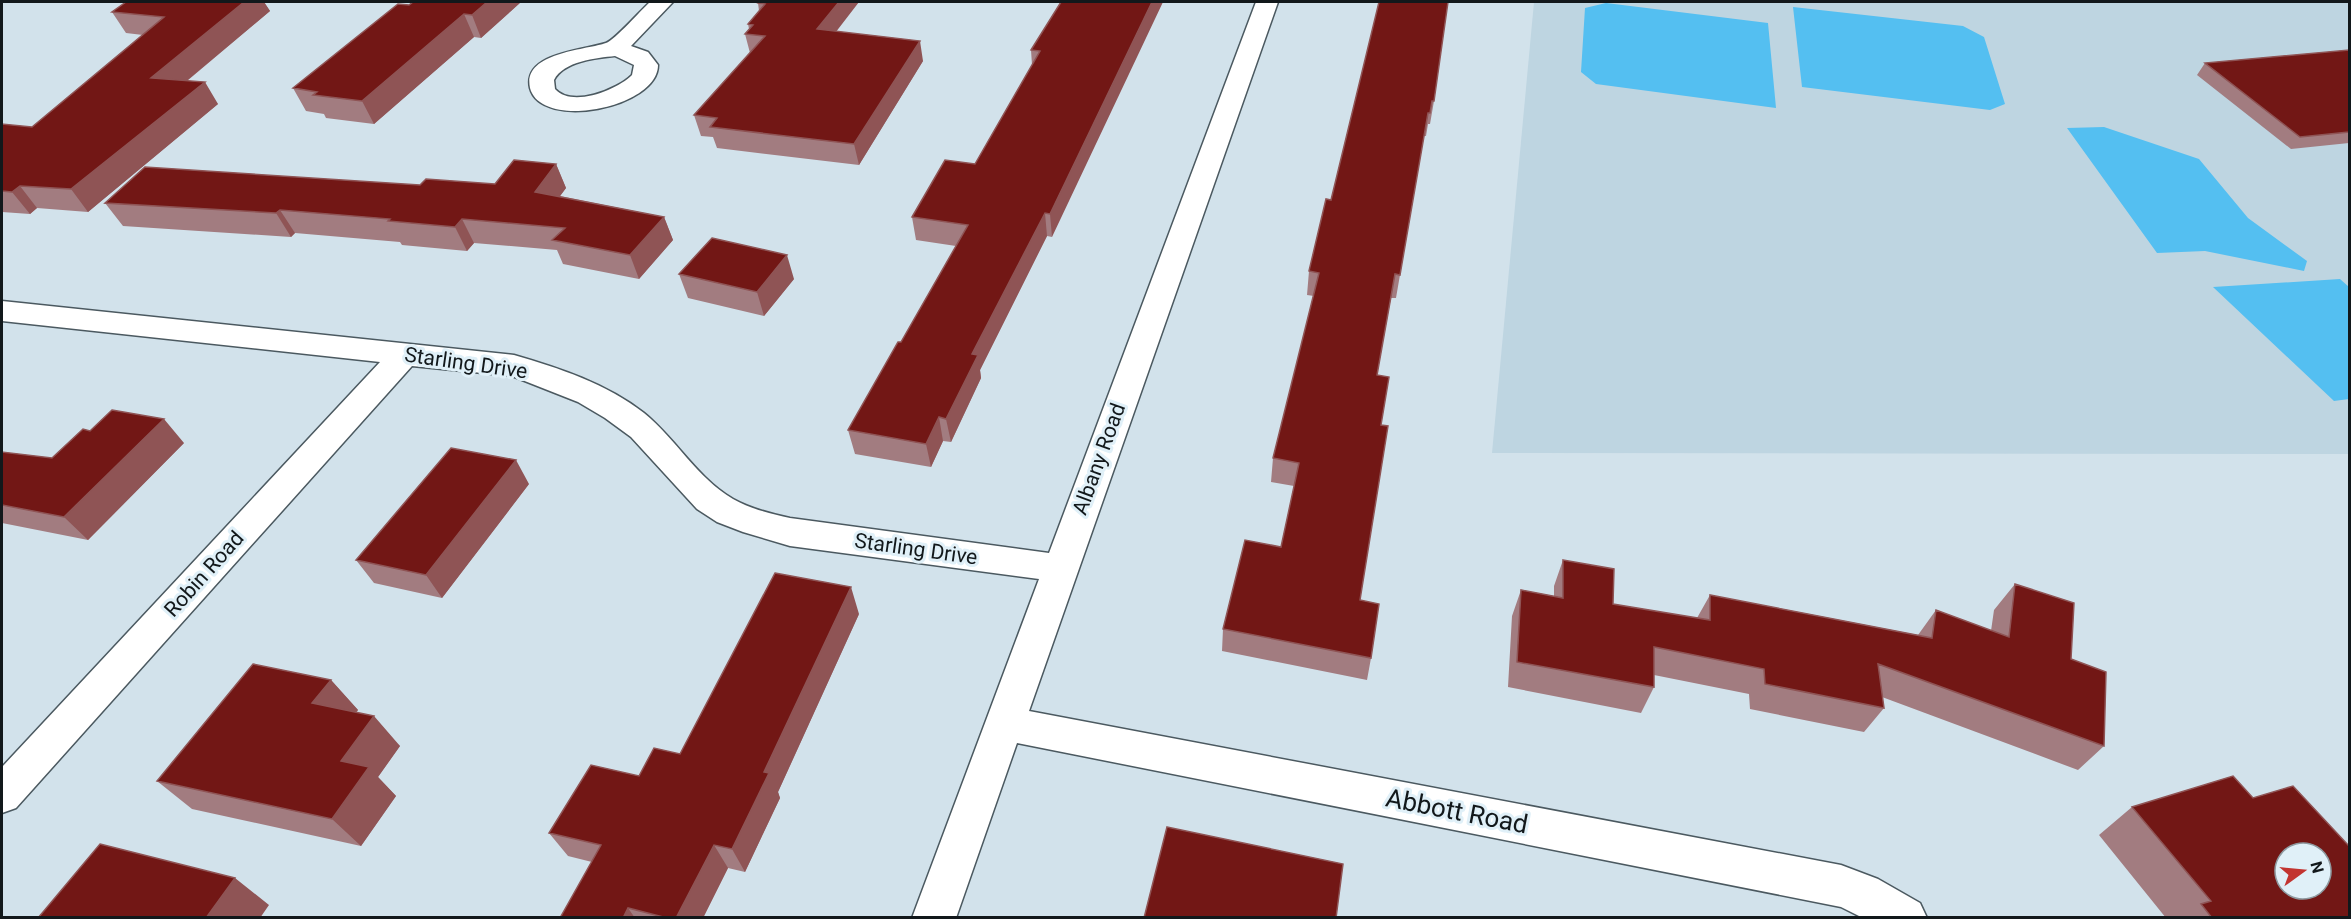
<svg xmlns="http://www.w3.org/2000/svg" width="2351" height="919" font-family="Roboto,sans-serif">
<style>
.built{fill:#bed5e1}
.green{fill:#54bff1}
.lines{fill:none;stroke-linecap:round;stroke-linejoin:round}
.minor-casing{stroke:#4b5960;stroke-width:3}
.minor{fill:#fff;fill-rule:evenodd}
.wall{fill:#a27c80}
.shaded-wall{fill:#8f5455}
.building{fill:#721715;stroke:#8f5455;stroke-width:1.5;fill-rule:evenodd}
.labels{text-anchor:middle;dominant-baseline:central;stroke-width:6;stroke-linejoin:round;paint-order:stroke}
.street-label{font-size:21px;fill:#12181b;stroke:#e0f0f8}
.near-street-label{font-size:26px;fill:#12181b;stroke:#e0f0f8}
</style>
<rect width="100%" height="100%" fill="#d2e2eb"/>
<!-- built -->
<path class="built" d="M1534,2h815v452l-857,-1z"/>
<!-- green -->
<path class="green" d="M1606,3l162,20 8,85 -180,-24 -15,-12 4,-64z
M1793,7l170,19 21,11 21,67 -15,6 -188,-23z
M2104,127l95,32 49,59 59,43 -3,10 -99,-20 -48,2 -90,-125z
M2340,279l9,8v112l-15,2 -121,-114z"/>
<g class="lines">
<!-- minor casing -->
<g class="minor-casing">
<path id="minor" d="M650,2h23l-42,44 17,6 10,13c0,43 -117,66 -128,23 -8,-36 57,-38 76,-45 9,-3 35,-33 44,-41zM615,56l19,9 -2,10c-15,15 -60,33 -77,14l-1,-9c10,-19 42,-22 61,-24z
M1256,2h22l-249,709 812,154 37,14 42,24 7,15h-64l-22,-11 -824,-164 -61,175h-44l127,-339 -249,-33 -47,-14 -26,-10 -20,-13 -66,-72 -26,-19 -27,-16 -66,-26 -100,-10 -396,442 -14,5v-46l378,-405 -378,-41v-20l512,54c45,13 93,29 130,58 32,26 53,65 89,86 18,10 38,15 57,19l259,35z"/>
</g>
<!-- minor -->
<use href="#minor" class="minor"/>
</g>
<!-- wall -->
<path class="wall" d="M126,2h138l6,9 -83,70 31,23 -130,108 -51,-4 -7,6 -28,-2v-88l30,3 111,-92 -17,-2 -14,-21z
M521,2l-40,36 -7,-1 -100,87 -48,-6 -2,-4 -18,-3 -13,-23 116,-83z
M759,2l77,29 87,30 -64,104 -142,-17 -4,-11 -12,-1 -7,-21 56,-62 -5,-19 4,-5 -1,-5 11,-13 -1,-8z
M1061,2l-9,235 -5,-1 -67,134 1,8 -30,64 -8,-1 -12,26 -76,-13 -7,-24 53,-88 55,-96 -40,-6 -4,-23 63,-53 57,-99 -1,-15z
M1379,2l55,99 -4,23h-2l-2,12h-2l-28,162h-5l-14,77 4,50 -21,175 11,58 -4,22 -145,-29 1,-22 58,-82 13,-61 -23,-4 2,-24 41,-162 -7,-1 2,-24 22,-71z
M2349,50v93l-58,6 -94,-74 8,-12z
M556,164l10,24 -6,8 104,21 9,23 -34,39 -76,-15 -6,-14 -83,-7 -7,8 -65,-6 -2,-3 -105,-9 -4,4 -168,-11 -18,-23 315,-18 75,-1z
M679,274l115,5 -30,37 -76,-18z
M184,443l-96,97 -86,-17v-71l50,6z
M529,484l-87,114 -68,-15 -18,-23z
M1563,560l50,44 84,14 13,-23 208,40 18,-25 55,21 3,-21 21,-26 56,75 33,87 -26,24 -196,-73 2,11 -20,24 -114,-23 -1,-15 -95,-19v12l-13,26 -133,-26 4,-71 9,-26 33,6v-10z
M859,614l-81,178 2,6 -35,74 -17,-4 -25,50h-143l32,-56 -24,-6 -19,-23 90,-57 41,-22z
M331,680l27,30 -2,2 44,34 -22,31 18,19 -35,50 -169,-37 -35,-28z
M2132,807l217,111h-183l-67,-83z"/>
<!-- shaded-wall -->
<path class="shaded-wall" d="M244,2h20l6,9 -105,88 -14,-21z
M487,2h34l-40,36 -9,-23z
M839,2h20l-37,48 -5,-21z
M1152,2h11l-111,235 -2,-23z
M464,14l10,23 -100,87 -12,-23z
M920,41l3,20 -64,104 -5,-21z
M205,82l13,22 -130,108 -17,-23z
M556,164l10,24 -20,27 -11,-23z
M20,186l17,22 -7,6 -18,-22z
M280,210l15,23 -4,4 -15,-24z
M1045,213l2,23 -67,134 1,8 -30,64 -5,-23 26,-65z
M664,217l9,23 -34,39 -9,-24z
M462,219l12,24 -7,8 -12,-24z
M787,255l7,24 -30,37 -7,-24z
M939,417l4,24 -12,26 -5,-23z
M164,419l20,24 -96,97 -24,-23z
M516,460l13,24 -87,114 -16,-23z
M851,587l8,27 -81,178 2,6 -35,74 -13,-23 32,-77z
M331,680l27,30 -18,23 -28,-30z
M374,716l26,30 -22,31 18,19 -35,50 -29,-27 9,-58z
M714,845l14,23 -25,50h-27z
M235,878l34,27 -9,13h-54z
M628,908l7,10h-12z"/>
<!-- building -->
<path class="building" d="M126,2h118l-93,76 54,4 -134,107 -51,-3 -8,6 -10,-1v-67l30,3 132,-110 -52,-5z
M413,2h74l-15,13 -8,-1 -102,87 -49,-6 4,-3 -24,-4 105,-84 11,1z
M759,2h80l-22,27 103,12 -66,103 -144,-17 7,-9 -23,-3 71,-79 -20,-2 8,-9 -5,-1 17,-20 -7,-1z
M1061,2h91l-102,212 -5,-1 -73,141 6,1 -32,64 -7,-2 -13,27 -78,-14 50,-88h3l67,-117 -56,-8 33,-57 30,4 65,-113 -9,-1z
M1379,2h69l-14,99h-2l-2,12h-2l-28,162 -5,-1 -18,101 12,2 -8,48 7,1 -28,174 19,4 -8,54 -148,-29 22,-89 36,7 18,-84 -26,-5 46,-185 -10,-2 17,-72 5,1z
M2349,50v82l-49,5 -95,-74z
M514,160l42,4 -21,28 129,25 -34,38 -78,-15 13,-12 -103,-9 -7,8 -67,-6 2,-2 -110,-9 -4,3 -171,-10 40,-36 275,18 6,-6 69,5z
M712,238l75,17 -30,37 -78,-18z
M112,410l52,9 -100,98 -62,-12v-53l50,6 31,-29 7,2z
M451,448l65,12 -90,115 -70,-15z
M1563,560l51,9 -1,35 97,16v-25l222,43 4,-28 73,27 6,-53 59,19 -3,56 35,13 -2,74 -226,-82 6,44 -119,-24 -1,-15 -110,-22v40l-137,-25 4,-72 42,8z
M775,573l76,14 -87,185 5,1 -37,76 -18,-4 -38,73h-9l-39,-10 -5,10h-63l41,-73 -52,-12 42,-68 48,11 15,-28 26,6z
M253,664l78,16 -19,23 62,13 -33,45 28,6 -37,52 -175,-38z
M2233,776l20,22 40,-12 56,60v72h-137l-11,-14 10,-3 -79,-94zM2285,853h36v36h-36z
M1167,827l176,37 -7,54h-192z
M100,844l135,34 -29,40h-168z"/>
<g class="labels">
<!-- street labels -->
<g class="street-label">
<text transform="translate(466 363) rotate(8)">Starling Drive</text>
<text transform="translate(1099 459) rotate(-70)">Albany Road</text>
<text transform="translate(916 549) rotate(8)">Starling Drive</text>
<text transform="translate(204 574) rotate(-48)">Robin Road</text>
</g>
<!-- near-street labels -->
<g class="near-street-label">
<text transform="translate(1457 811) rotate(11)">Abbott Road</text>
</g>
</g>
<!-- border -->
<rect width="2351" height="919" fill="none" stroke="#12181b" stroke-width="6"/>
<!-- north arrow -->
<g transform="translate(2303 871) rotate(75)"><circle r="28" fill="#e0f0f8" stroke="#8e9aa0" stroke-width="1.5"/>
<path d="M0-4.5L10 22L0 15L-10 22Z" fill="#c23430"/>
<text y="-9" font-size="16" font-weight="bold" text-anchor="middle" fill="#12181b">N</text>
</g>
</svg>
